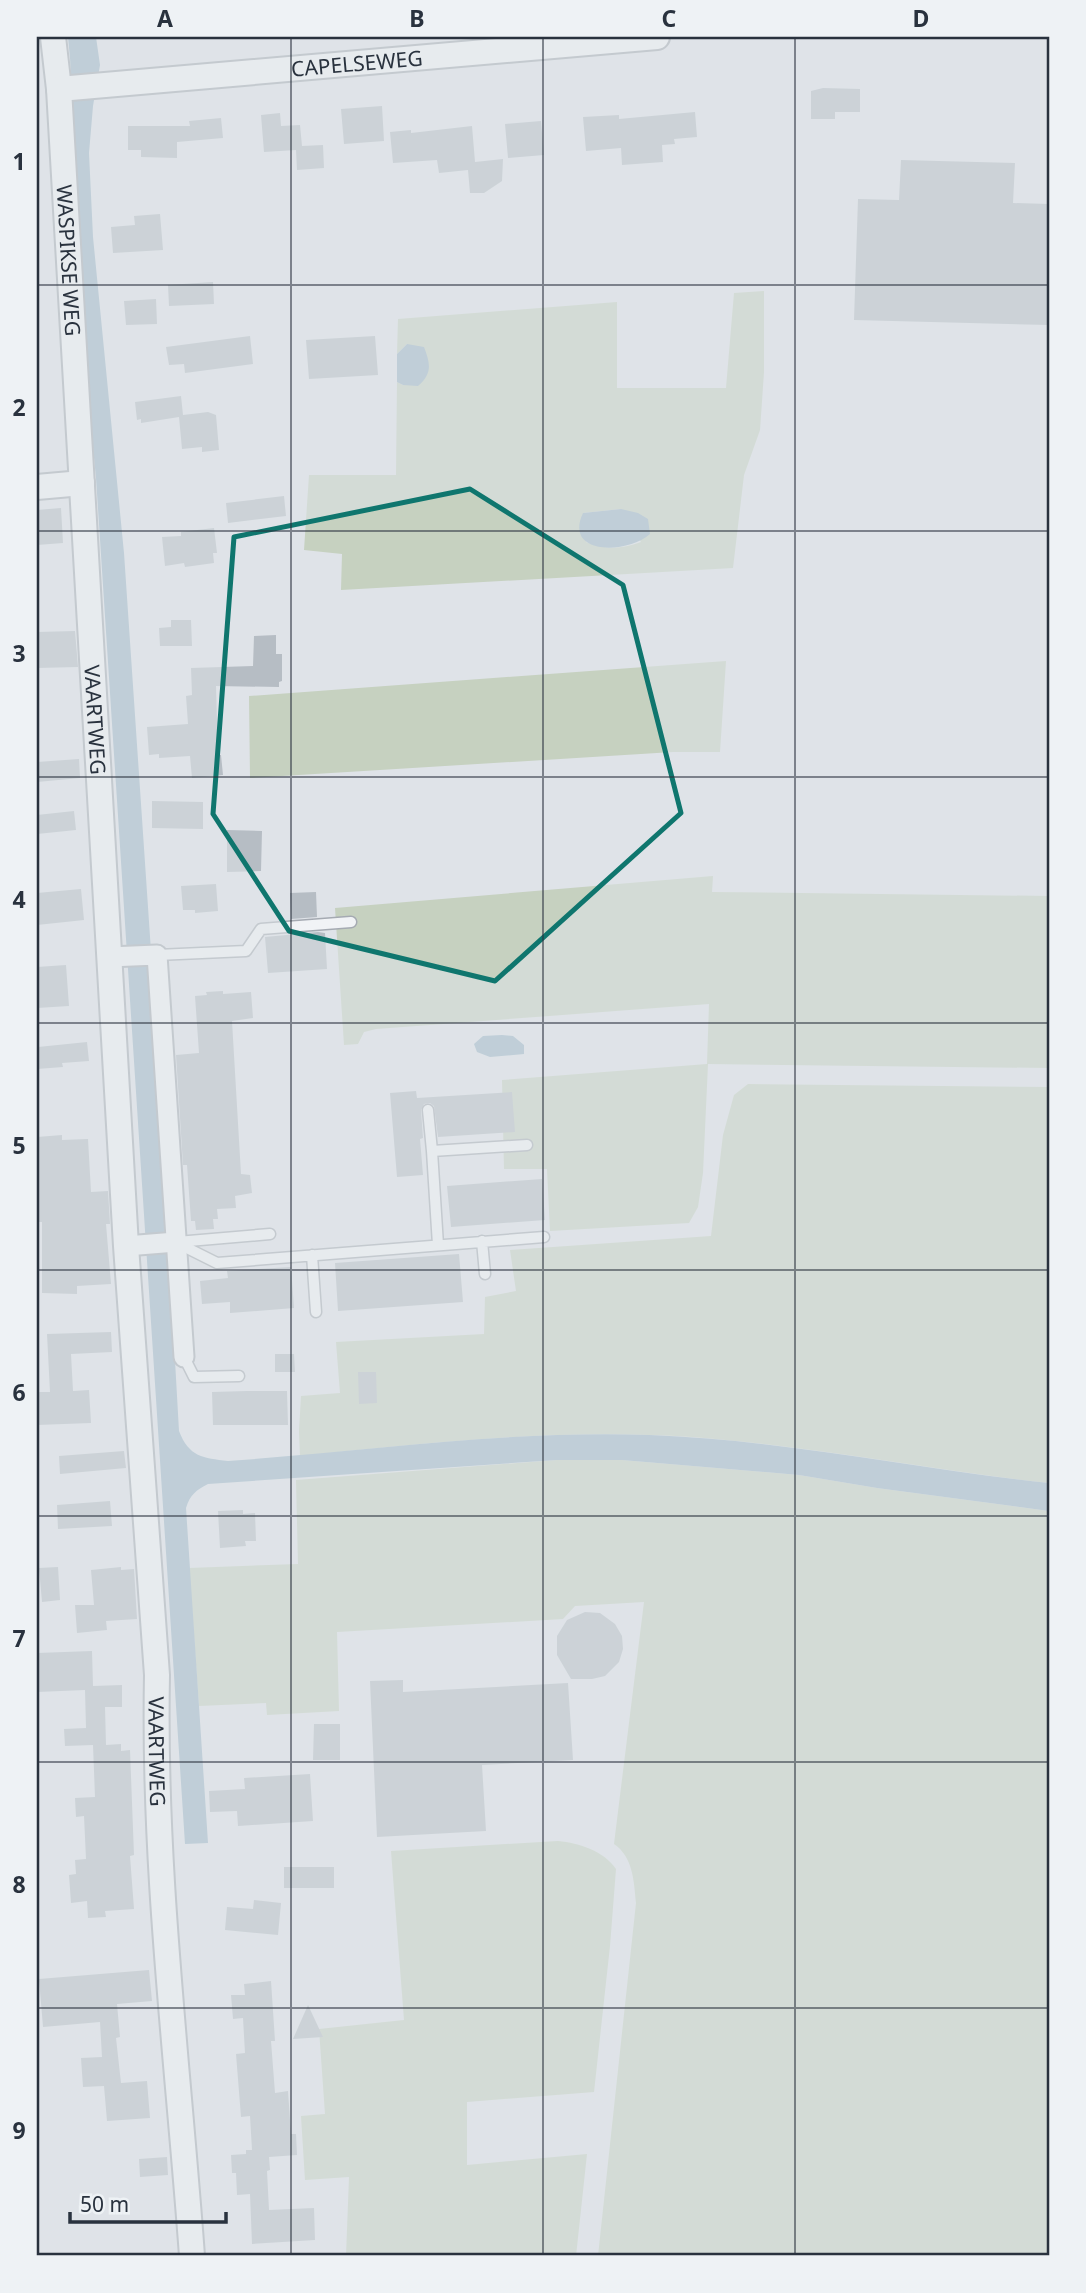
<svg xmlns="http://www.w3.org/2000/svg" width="1086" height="2293" font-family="'Noto Sans',sans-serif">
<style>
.green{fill:#c6d1c0;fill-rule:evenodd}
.water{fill:#9bb4c6}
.building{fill:#b6bdc4}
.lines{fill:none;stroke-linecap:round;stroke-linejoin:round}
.service-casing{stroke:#a5aab2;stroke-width:13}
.minor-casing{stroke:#a5aab2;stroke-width:23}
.tertiary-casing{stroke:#a5aab2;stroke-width:28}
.service{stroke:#f1f3f6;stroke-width:10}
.minor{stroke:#f1f3f6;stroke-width:19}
.tertiary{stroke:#f1f3f6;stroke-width:24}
.marked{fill:none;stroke:#0f766e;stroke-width:5;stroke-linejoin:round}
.grid{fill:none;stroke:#29323e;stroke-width:2;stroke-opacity:0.55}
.labels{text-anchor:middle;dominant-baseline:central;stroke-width:5;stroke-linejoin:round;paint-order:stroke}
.street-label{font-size:21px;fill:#29323e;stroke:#eef2f5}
.neatline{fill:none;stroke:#29323e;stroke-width:2.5}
.grid-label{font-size:23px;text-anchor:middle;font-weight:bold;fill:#29323e}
</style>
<rect width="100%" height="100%" fill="#dfe3e8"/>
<!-- green -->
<path class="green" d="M764,291v81l-4,58 -16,45 -11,93 -392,22 1,-36 -38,-4 5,-75h87l1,-93 6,3 4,-41 -10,10 1,-35 219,-17v86h109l8,-95zM621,509l20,33c-20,7 -35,8 -55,0l-3,-29z
M726,661l-6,91h-47l-423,26 -1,-82z
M713,876l-1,16 337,4v172l-341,-4 -5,109 -5,34 -9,16 -139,8 -3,-62h-43l-2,-89 205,-16 2,-60 -333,25 -12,3 -6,12 -14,1 -9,-137z
M748,1084l301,3v396c-119,-13 -237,-37 -357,-46 -131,-9 -262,6 -392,19l-1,-25 2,-35 39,-3 -4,-51 148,-8 1,-37 31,-6 -6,-41 201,-14 12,-101 11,-40z
M557,1460h65l177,15 78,13 172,23v745h-451l38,-353c-2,-22 -3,-46 -22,-59l30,-242 -69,4 -12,13 -226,13 2,79 -72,4 -1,-12 -67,3 -10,-138 109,-4 -2,-84z
M558,1841c21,2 46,10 58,28l-6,77 -16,146 -127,10v63l120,-11 -11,102h-230l3,-79 -44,3 -4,-64 24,-2 -6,-85 85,-9 -13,-169z"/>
<!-- water -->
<path class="water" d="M68,37h28l4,28 -7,41 -4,47 4,84 31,316 32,472 23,406c10,26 24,27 49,30 141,-10 281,-31 422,-26 134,5 266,34 399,48v28l-172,-23 -78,-13 -177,-15h-65l-349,24c-12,6 -18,11 -22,24l22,335 -23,1 -89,-1366c-8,-87 -19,-173 -23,-260 -3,-61 2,-121 -5,-181z
M407,344l17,3c6,16 9,26 -6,39l-15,-1 -6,-3v-28z
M621,509l17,4 10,6 2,15c-22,20 -87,22 -67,-21z
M502,1035l11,1 11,9v9l-34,3 -13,-5 -3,-8 9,-8z"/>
<!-- building -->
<path class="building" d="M823,88l37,1v23h-25v7h-24v-28z
M382,106l2,35 -40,3 -3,-35z
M695,112l2,25 -23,2 1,5 -13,1 1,17 -41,3 -1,-17 -35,3 -3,-34 36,-2v4z
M280,113l1,13 19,-1 2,21 21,-1 1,23 -27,2 -1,-20 -32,2 -3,-37z
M221,118l2,20 -46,4v16l-36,-1v-7h-13v-24h62l-1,-5z
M541,121l3,34 -36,3 -3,-34z
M472,126l3,36 28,-3 -1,22 -18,12h-14l-2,-23 -29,3 -2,-13 -44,3 -3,-31 21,-2v3z
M901,160l114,3 -2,40 36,1v121l-195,-5 4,-121 41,1z
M160,214l3,36 -50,3 -2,-26 24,-2 -1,-9z
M213,282l1,22 -45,2 -1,-21z
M156,299l1,25 -31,1 -2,-24z
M250,336l3,28 -68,9 -1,-9 -15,1 -3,-18z
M375,336l3,39 -69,4 -3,-39z
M181,396l2,19 25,-3 8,3 3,35 -17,2v-5l-20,2 -3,-32 -38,6v-4l-4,1 -2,-18z
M284,496l2,20 -58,7 -2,-20z
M61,508l2,35 -26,2v-35z
M214,528l3,25h-4l1,10 -29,4 -1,-4 -19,3 -3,-29 19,-1v-4z
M171,620h20l1,26h-32l-1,-18 12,-1z
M75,631l3,36 -41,1v-36z
M276,635v19h6v27l-3,1v5l-63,-1 2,69h3l2,20 -31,3 -2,-22 -31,2v-4l-10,1 -2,-28 41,-3 -2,-28 6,-1 -1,-27 62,-2 1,-30z
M79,759l1,19 -43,4v-20z
M152,801l51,1v27l-51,-1z
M74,811l2,19 -39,4v-19z
M227,830l35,1 -1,40 -34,1z
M216,884l2,27 -23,2v-3h-12l-2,-24z
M81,889l3,31 -47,5v-32z
M316,892l1,25 -26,2 -1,-26z
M318,932l7,1 2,36 -59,4 -3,-36z
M66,965l3,41 -32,2v-41z
M223,991v3l28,-2 2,26 -21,3 9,153 9,1 2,18 -17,3 1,12 -19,1 1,10h-5l1,10 -18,1 -1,-9h-4l-4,-56h-4l-7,-110 23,-2 -4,-57 12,-1 -1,-3z
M87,1042l2,19 -27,2 1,4 -26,2 1,-22z
M416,1091l1,7 95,-6 3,40 -77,5 -4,-31 -4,-3 -6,1 -3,6 2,28 -3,1 3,36 -26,2 -7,-84z
M62,1135v5l26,-1 3,53 17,-1 2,33h-4l5,60 -34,2v8l-35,-1v-71h-5v-85z
M542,1179l3,41 -94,7 -4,-41z
M459,1254l4,48 -125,9 -3,-48z
M291,1267l3,41 -64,5v-11l-28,2 -2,-23 28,-3 -1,-7z
M111,1332l1,20 -41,2 2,37 16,-1 2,33 -54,2v-33h13l-3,-58z
M275,1354h19l1,18h-20z
M358,1372h18l1,31 -18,1z
M247,1391h40l1,34h-75l-1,-33z
M124,1451l2,17 -66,6 -1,-18z
M110,1501l2,25 -54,3 -1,-24z
M243,1510v4l12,-1 1,28h-11l1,5 -26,2 -2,-37z
M58,1567l2,33 -18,2 -3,-34z
M121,1567v3l13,-1 3,50 -31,2 1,9 -30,3 -2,-28h19l-3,-35z
M585,1612l15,1 15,11 7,12 1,13 -4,13 -14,14 -13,3h-21l-14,-24v-19l10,-16z
M92,1651l1,35 29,-1v22h-17l1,38 15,-1v7l9,-1 4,105 -4,1 4,53 -29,2 1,6 -18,1 -1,-17 -16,2 -2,-28 7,-1 -1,-14 11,-1 -2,-43 -8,1 -1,-19 20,-1 -2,-52 -28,1 -1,-17 22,-1 -1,-38 -48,2v-39z
M403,1680v12l165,-9 5,77 -91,5 4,66 -109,6 -7,-156z
M314,1724h26v36h-27z
M310,1774l3,47 -75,5 -1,-15 -27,1 -1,-21 36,-2 -1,-11z
M284,1867h50v21h-50z
M254,1900l27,3 -3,32 -53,-5 2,-23 26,2z
M149,1970l3,31 -35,3 3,33 -4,1 5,45 26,-2 3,37 -43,3 -3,-35 -21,1 -2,-29 21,-1 -2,-35 -57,5 -4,-48z
M271,1981l4,60h-4l4,52 13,-2 3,43h5l1,21 -28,2 1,13 -3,1 2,39 45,-2 1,32 -63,4 -2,-50 -13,1 -1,-22h-4l-1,-18 15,-1v-4h6l-2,-34 -9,1 -5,-63 9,-1 -2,-35 -10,1 -2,-24h14l-1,-11z
M308,2005l15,32 -30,2z
M167,2157l1,18 -28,2 -1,-18z"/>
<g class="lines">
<!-- service casing -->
<g class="service-casing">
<path id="service" d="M157,955l89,-4 15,-22 90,-7
M428,1110l4,41
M482,1241l3,33
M177,1242l93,-8
M177,1243l40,20 327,-26
M438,1245l-6,-94 95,-6
M312,1255l4,57
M184,1357l10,20 45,-1"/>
</g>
<!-- minor casing -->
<g class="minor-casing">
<path id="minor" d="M109,957l48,-2 27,402
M126,1246l50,-4"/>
</g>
<!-- tertiary casing -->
<g class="tertiary-casing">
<g id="tertiary">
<path id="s1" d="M53,37l6,52 67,1157 31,429c-4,194 21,388 35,581"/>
<path id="s2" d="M59,89l598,-52"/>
<path d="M37,487l45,-4"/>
</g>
</g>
<!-- service -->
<use href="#service" class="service"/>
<!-- minor -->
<use href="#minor" class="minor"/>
<!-- tertiary -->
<use href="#tertiary" class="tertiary"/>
</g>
<!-- marked area -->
<path d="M0 0H1086V2293H0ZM470,489l153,96 58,228 -186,168 -206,-50 -76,-117 21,-277z" fill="#dfe3e8" fill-opacity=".55" fill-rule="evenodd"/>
<path class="marked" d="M470,489l153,96 58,228 -186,168 -206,-50 -76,-117 21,-277z"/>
<!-- grid -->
<path class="grid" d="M291,37v2219M543,37v2219M795,37v2219M37,285h1012M37,531h1012M37,777h1012M37,1023h1012M37,1270h1012M37,1516h1012M37,1762h1012M37,2008h1012"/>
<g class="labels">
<!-- street labels -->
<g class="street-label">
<text stroke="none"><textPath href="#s2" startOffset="299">CAPELSEWEG</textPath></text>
<text stroke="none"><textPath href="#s1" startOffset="224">WASPIKSE WEG</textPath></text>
<text stroke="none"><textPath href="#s1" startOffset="684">VAARTWEG</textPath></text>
<text stroke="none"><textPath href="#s1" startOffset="1718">VAARTWEG</textPath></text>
</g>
</g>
<!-- border -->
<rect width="1086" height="2293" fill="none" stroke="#eef2f5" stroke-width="77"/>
<!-- scale -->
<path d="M70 2212v10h156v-10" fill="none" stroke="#29323e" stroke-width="3.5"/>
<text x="80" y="2212" font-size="21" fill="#29323e" stroke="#eef2f5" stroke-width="5" paint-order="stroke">50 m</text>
<rect x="38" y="38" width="1010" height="2216" class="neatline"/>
<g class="grid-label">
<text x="165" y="27">A</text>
<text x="417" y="27">B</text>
<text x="669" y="27">C</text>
<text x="921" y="27">D</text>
<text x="19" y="170">1</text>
<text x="19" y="416">2</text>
<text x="19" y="662">3</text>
<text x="19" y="908">4</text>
<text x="19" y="1154">5</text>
<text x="19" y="1401">6</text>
<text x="19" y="1647">7</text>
<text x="19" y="1893">8</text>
<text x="19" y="2139">9</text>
</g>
</svg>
